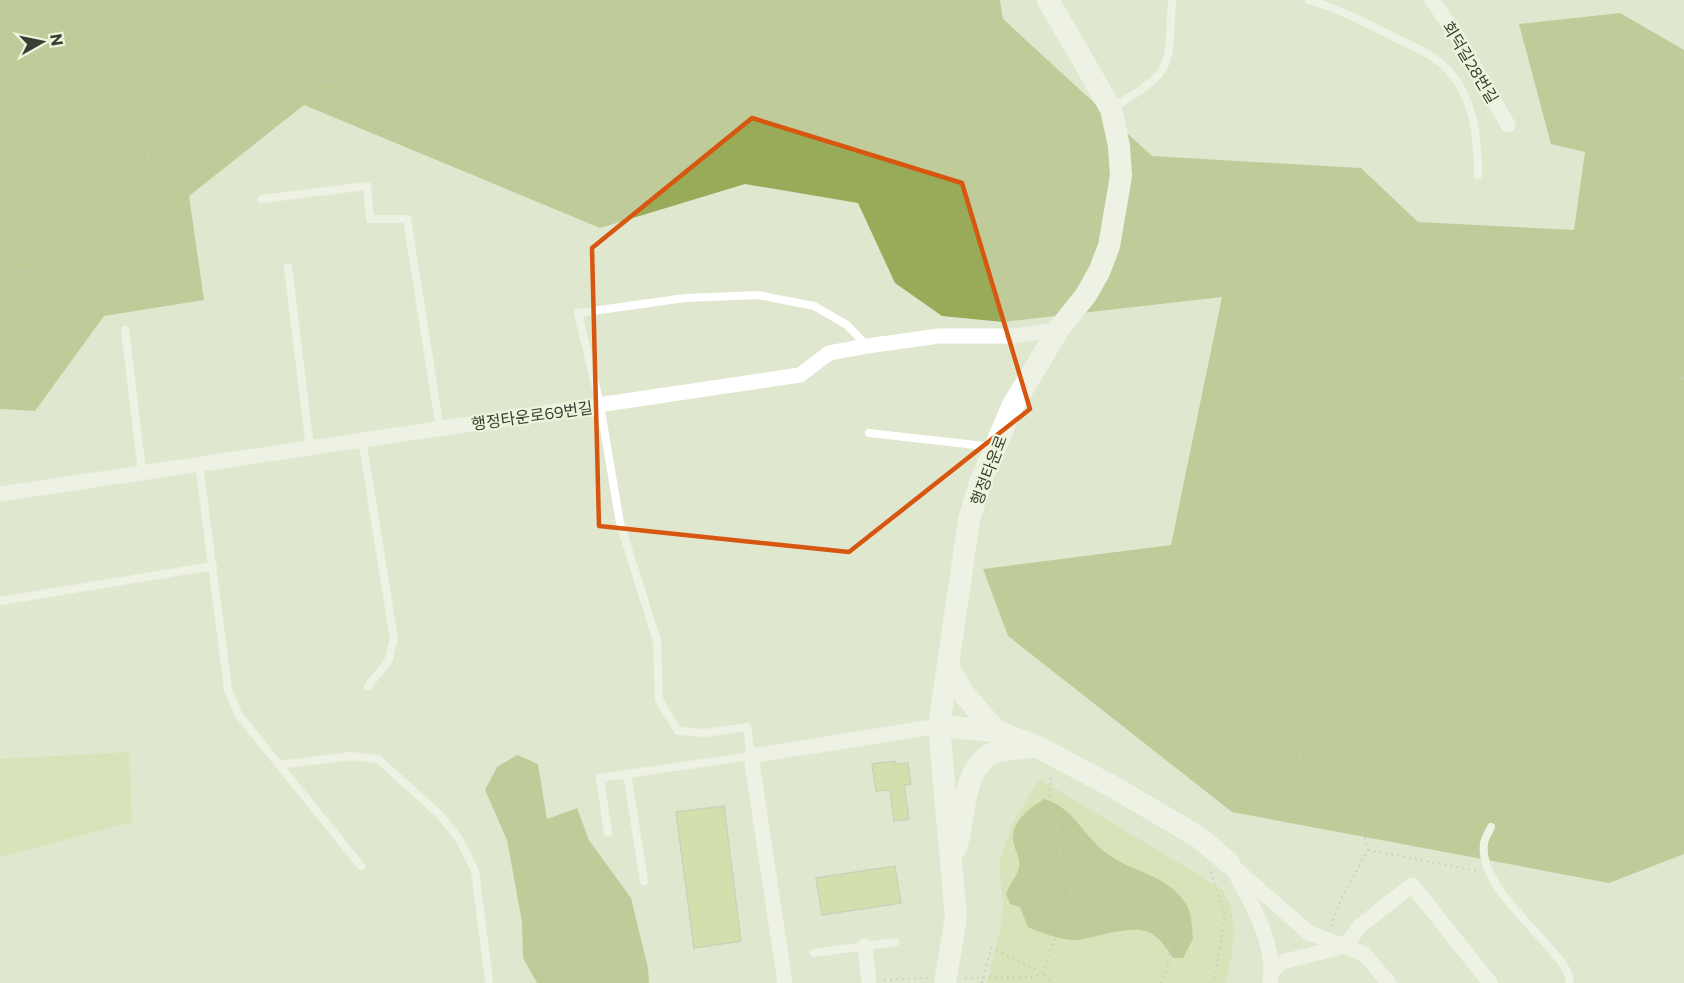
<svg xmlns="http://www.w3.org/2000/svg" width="1684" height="983" font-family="Commissioner,'Noto Sans KR',sans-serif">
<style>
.green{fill:#cedda1}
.forest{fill:#98ab58}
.building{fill:#c2d783;stroke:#b2b8a1;stroke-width:1.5}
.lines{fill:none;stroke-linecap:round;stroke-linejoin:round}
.path{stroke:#aab09d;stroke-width:2;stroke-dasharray:1.5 4.5;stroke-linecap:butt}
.lane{stroke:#fff;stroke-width:8}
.street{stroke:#fff;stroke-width:15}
.secondary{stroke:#fff;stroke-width:22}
.marked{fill:none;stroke:#d75610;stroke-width:4.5;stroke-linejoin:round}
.labels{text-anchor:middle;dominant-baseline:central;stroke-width:4.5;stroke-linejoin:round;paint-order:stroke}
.street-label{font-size:16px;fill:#3a3d34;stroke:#edf4dc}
</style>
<rect width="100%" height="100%" fill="#e0e7cf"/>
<!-- green -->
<path class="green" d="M129,752l3,70 -132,35v-98z
M1039,779l183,110c18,27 12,64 3,94h-238l14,-56 2,-24 -4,-41 14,-39z"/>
<!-- forest -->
<path class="forest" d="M0,0h1000l3,19 149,137 209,12 57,54 156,8 11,-78 -34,-8 -32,-120 101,-11 64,37v804l-75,29 -377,-71 -224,-176 -25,-67 188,-24 51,-248 -219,25 -61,-6 -47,-33 -37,-80 -113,-19 -145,44 -296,-123 -115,91 15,104 -100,16 -69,95 -35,-2z
M517,755l21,9 9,55 30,-11 12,32 42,58 17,70 1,15h-112l-14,-25 -1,-36 -15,-82 -22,-50 12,-23z
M1044,799c30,8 40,39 65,56 25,18 59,20 77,49 6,9 6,24 7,35l-10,19h-10c-5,-7 -11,-17 -18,-22 -20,-15 -57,2 -78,4 -15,1 -35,-7 -49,-13l-8,-20 -10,-3 -4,-10c3,-9 11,-18 13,-26 2,-11 -5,-18 -6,-28 -2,-19 17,-32 31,-41z"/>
<!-- building -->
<path class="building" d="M895,761v3l13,-1 3,21 -7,1 5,34 -15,2 -4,-31 -14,1 -4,-27z
M724,806l17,135 -47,7 -18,-136z
M895,866l6,37 -79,12 -6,-37z"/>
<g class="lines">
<!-- path -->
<path class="path" d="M0,267l25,4 70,-10 31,-23 23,-87 30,-22 49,-27 37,-12 71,-10 76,-76 -1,-4
M1368,850l110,21
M1061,862c26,1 22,6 43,14 10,4 21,6 31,12 30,20 44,62 26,95
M1211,872l14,45 -11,66
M1331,926l10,-27 27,-49c-12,-48 -30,-50 -71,-70l5,-34 53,-61 27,-46 30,-63 19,-73 18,-85 9,-24 33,-10 36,3 47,12 29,-2 81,-19
M965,978l69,-1 9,-4 8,-26 17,-32 4,-24 -11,-29 -4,-34 -8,-34 2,-19
M884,980l43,-2
M982,983l9,-35 52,25 10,10"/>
<!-- lane -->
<path class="lane" d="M1309,0c27,8 51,20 77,33 14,8 31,14 45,23 41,26 47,75 47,119
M1112,108c63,-38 56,-37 60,-108
M262,199l105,-13 3,33h37l33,210
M288,267l22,181
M125,330l17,141
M869,433l124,14
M362,439l32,200 -6,23 -20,24
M199,464l29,225 10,25 123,152
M0,601l213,-35
M279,765l72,-9 27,3 61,55 20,25 16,32 14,109
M1491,827c-2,5 -7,12 -7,17 -7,50 92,113 85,139
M608,833l-8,-55 27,-4
M644,881l-17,-107 124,-18 -4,-29 -42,6 -27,-2 -19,-31 -2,-59 -37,-118 -20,-118 -22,-92 107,-15 73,-3 56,11 33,19 20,21
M814,953l81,-11"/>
<!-- street -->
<path class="street" d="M1432,0l23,33 53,92
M0,494l800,-119 29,-22 38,-7 72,-10h75l44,-6
M1229,863l80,70 36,13 16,-21 51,-40 78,98
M1235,873c18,33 41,71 35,110
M865,946l4,37
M1271,972l11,-10 63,-16 19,8 25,29
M785,983l-34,-227 188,-30"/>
<!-- secondary -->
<path class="secondary" d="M948,667l16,27 32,37
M939,726l57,5 40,15 81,43 83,49 29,25
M956,848c9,-28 6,-84 39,-96 11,-4 26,-3 38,-5
M945,983l11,-66 -17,-191 30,-206 11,-37 32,-76 46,-77 28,-35 13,-23 10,-26 12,-70 -2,-30 -8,-37 -63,-109"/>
</g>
<!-- marked area -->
<path d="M0 0H1684V983H0ZM752,118l210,65 68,226 -181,143 -250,-26 -7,-278z" fill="#e0e7cf" fill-opacity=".55" fill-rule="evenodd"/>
<path class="marked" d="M752,118l210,65 68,226 -181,143 -250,-26 -7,-278z"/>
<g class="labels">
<!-- street labels -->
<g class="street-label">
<text transform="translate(1471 62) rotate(59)">회덕길28번길</text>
<text transform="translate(532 415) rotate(-8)">행정타운로69번길</text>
<text transform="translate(988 470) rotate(-69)">행정타운로</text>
</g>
</g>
<!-- north arrow -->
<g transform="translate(42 42) rotate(81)" stroke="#edf4dc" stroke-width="4.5" paint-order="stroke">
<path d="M0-4.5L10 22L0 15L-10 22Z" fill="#3a3d34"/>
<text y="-9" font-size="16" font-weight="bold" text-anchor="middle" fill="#3a3d34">N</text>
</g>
</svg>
